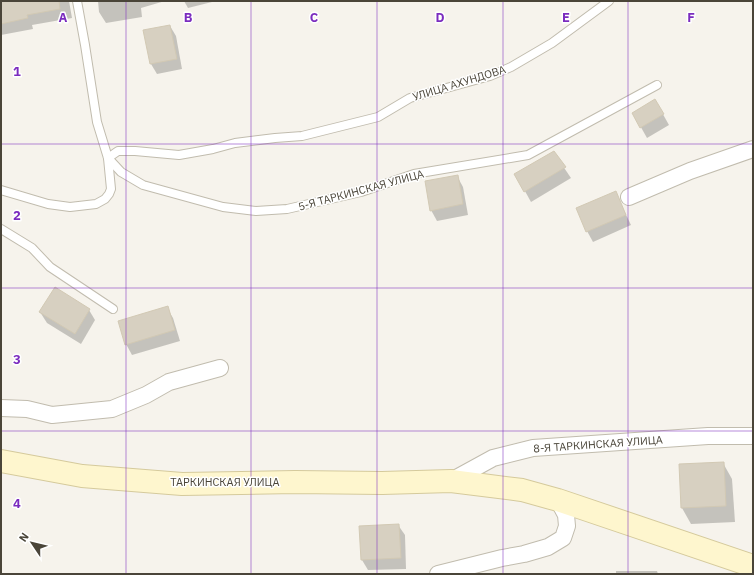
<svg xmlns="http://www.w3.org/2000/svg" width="754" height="575" font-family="'IBM Plex Sans',sans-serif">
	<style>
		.shadow { fill: #0003 }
		.building { fill: #d7d0c1; stroke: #d2c9b4 }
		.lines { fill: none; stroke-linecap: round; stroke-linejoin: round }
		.lane-casing { stroke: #c1bcae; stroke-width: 10 }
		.street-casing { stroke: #c1bcae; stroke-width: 18 }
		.secondary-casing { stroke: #d5ca9c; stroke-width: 24 }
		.lane { stroke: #fff; stroke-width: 8 }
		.street { stroke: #fff; stroke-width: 16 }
		.secondary { stroke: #fef6ce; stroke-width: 22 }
		.grid { fill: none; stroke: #7b2cbf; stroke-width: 1; stroke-opacity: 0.55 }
		.labels { text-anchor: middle; stroke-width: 3; stroke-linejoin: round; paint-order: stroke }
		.street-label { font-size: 11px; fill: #4a4539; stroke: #fff }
		.grid-label { font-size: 13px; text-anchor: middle; font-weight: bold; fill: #7b2cbf; stroke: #fff; stroke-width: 3; stroke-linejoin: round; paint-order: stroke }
	</style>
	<rect width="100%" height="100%" fill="#f6f3ec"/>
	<!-- shadow -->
	<g class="shadow">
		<polygon points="1,1 69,1 72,18 32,25 33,29 1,35"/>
		<polygon points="98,1 165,1 141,8 142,17 106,23 99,12"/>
		<polygon points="184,1 212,1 212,2 188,8"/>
		<polygon points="170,26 176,36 182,69 157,74 151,64"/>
		<polygon points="655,100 669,125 647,138 633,113"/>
		<polygon points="554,153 571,178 531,202 516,175"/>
		<polygon points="457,176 463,187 468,215 437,221 431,210"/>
		<polygon points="615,192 631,225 593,242 587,231"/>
		<polygon points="167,308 173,318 180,341 132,355 126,344"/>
		<polygon points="89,310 95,320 81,344 47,323 40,312"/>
		<polygon points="723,463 732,479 735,522 691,524 682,508 680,465"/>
		<polygon points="398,525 405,535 406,569 368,570 362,560"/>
		<polygon points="616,571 657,571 658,574 616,574"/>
	</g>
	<!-- building -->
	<g class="building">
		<polygon points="1,1 59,1 60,9 27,15 28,18 1,24"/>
		<polygon points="170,25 177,59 150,64 143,30"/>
		<polygon points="655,99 664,114 640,128 632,113"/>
		<polygon points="554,151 566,167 524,192 514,174"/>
		<polygon points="458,175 463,204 430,211 425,181"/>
		<polygon points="616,191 626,215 586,232 576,208"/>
		<polygon points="55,287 90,309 75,334 39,312"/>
		<polygon points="168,306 175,330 125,345 118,321"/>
		<polygon points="724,462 726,506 681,508 679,464"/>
		<polygon points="399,524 401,558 361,560 359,526"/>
	</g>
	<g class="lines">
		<defs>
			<g id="lane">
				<polyline points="609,1 552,43 511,67 490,76 410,98 378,117 302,136 275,138 235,143 213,149 179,155 135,151 118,151 108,158 121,172 143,185 223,207 256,211 287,209 361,192 414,174 528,155 657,85"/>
				<polyline points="1,190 48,204 70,207 96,204 105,199 109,194 111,189 108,158 97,122 85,45 77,1"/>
				<polyline points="1,229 32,248 50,267 113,309"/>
			</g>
			<g id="street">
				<polyline points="629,197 690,171 753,149"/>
				<polyline points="1,408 27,409 52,415 112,409 146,395 169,382 220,368"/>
				<polyline points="451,481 493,458 533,448 708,436 753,436"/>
				<polyline points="438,574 502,558 524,554 548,547 563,538 567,526 566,515 558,500"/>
			</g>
			<polyline id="secondary" points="1,461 82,476 182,484 295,482 382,483 451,481 522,490 558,500 753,566"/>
		</defs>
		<!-- lane casing -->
		<use href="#lane" class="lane-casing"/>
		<!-- street casing -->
		<use href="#street" class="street-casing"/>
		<!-- secondary casing -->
		<use href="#secondary" class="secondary-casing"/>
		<!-- lane -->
		<use href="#lane" class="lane"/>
		<!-- street -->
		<use href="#street" class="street"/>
		<!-- secondary -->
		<use href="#secondary" class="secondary"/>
	</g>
	<!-- grid -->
	<path class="grid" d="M126 1V574M251 1V574M377 1V574M503 1V574M628 1V574M1 144H753M1 288H753M1 431H753"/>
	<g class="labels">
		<!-- street labels -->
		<g class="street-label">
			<text transform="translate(459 83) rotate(-17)" y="4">УЛИЦА АХУНДОВА</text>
			<text transform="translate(361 190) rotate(-15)" y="4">5-Я ТАРКИНСКАЯ УЛИЦА</text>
			<text transform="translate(598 444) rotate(-4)" y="4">8-Я ТАРКИНСКАЯ УЛИЦА</text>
			<text x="225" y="486">ТАРКИНСКАЯ УЛИЦА</text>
		</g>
	</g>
	<g class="grid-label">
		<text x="63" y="22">A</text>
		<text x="188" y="22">B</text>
		<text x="314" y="22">C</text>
		<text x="440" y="22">D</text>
		<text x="566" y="22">E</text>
		<text x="691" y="22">F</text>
		<text x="17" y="76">1</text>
		<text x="17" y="220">2</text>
		<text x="17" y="364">3</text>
		<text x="17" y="508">4</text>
	</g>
	<!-- border -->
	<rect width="754" height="575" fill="none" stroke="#4a4539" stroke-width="4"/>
	<!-- north arrow -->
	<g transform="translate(32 543) rotate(305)" stroke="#ffffff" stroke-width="3" paint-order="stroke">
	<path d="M0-3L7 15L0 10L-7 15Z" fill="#4a4539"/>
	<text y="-6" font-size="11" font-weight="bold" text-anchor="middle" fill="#4a4539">N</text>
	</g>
</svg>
